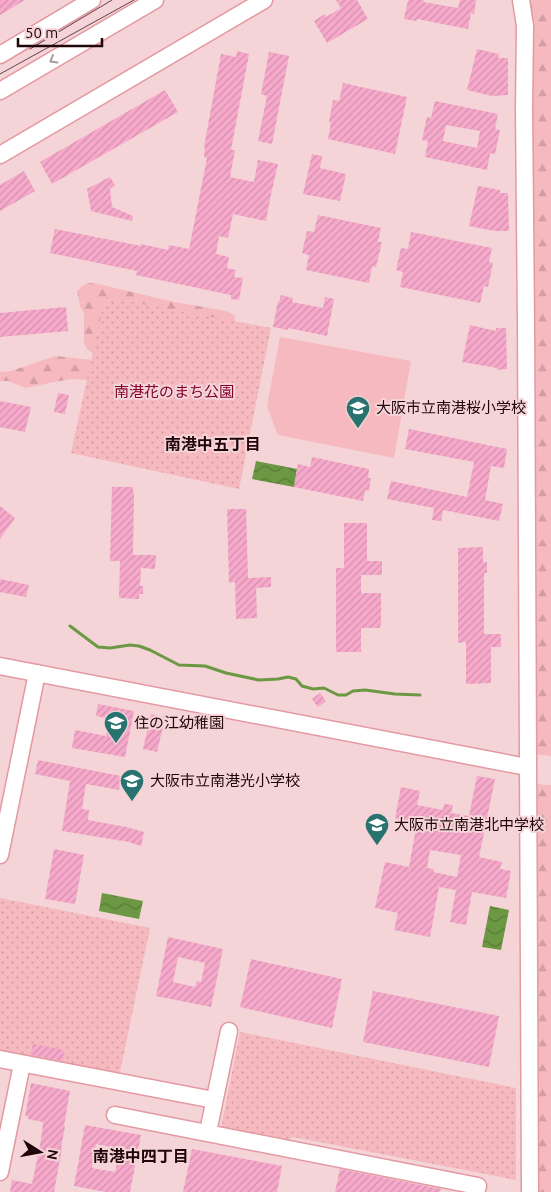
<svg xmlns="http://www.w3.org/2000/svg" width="551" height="1192" font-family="Ubuntu,'Noto Sans JP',sans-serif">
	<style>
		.forest { fill: url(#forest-firs) }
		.park { fill: url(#park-dots) }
		.garden { fill: #f5b9bf }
		.water { fill: url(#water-waves) }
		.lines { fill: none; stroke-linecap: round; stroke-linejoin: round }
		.stream { stroke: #6c9844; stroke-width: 3 }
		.building { fill: url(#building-hatch); fill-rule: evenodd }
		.minor-casing { stroke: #e499a1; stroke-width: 19 }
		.minor { stroke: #fff; stroke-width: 16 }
		.tram { stroke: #5f4347; stroke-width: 1 }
		.oneway { stroke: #a69b9d }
		.labels { text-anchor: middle; stroke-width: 4; stroke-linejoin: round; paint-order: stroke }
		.park-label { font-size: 15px; fill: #82012d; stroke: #f4d4d7 }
		.poi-label { font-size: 15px; fill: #20060a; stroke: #f4d4d7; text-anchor: start }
		.neighbourhood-label { font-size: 16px; font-weight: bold; fill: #20060a; stroke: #f4d4d7 }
	</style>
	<defs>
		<pattern id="forest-firs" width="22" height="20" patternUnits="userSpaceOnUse" patternTransform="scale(1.25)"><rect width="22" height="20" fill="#f5b9bf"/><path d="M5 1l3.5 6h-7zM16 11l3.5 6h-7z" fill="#d29ea3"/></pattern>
		<pattern id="park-dots" width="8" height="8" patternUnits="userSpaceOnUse" patternTransform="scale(1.25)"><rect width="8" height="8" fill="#f5b9bf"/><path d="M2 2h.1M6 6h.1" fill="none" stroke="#d29ea3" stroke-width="1.8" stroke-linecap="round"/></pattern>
		<pattern id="water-waves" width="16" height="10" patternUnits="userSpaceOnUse" patternTransform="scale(1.25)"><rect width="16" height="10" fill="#6c9844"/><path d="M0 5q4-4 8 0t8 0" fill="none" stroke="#587a37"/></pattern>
		<pattern id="building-hatch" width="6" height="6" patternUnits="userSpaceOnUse" patternTransform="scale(1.25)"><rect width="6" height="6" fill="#f6a9ca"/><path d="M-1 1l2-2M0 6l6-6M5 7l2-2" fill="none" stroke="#d390ac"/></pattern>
	</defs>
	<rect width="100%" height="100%" fill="#f4d4d7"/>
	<!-- forest -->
	<g class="forest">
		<polygon points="527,0 551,0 551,756 535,754 532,240 533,173 531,80"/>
		<polygon points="89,283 94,283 174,302 227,311 235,316 235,325 99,354 91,352 87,349 84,344 84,313 80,306 77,291 82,286"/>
		<polygon points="55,356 93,360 98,378 87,380 72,379 54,382 26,388 8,381 0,381 0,372 11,371"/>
		<polygon points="535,784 551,785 551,1192 536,1192"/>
	</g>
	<!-- park -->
	<g class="park">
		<polygon points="105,297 271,328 239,489 71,453"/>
		<polygon points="0,898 150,928 119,1077 0,1054"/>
		<polygon points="240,1032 516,1088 516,1180 293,1137 285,1141 221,1128"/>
	</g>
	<!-- garden -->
	<polygon class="garden" points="280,337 411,361 394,458 278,435 267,406"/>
	<!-- water -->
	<g class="water">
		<polygon points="256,461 297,469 294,487 252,479"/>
		<polygon points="102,893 143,901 139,919 99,911"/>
		<polygon points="490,906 509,910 501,950 482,947"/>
	</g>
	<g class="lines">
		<!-- stream -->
		<polyline class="stream" points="70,626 98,647 110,648 130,645 139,646 150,650 179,665 205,666 226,673 259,680 278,679 288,677 296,679 302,686 313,689 324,688 338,695 346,695 353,691 365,690 395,694 420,695"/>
	</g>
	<!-- building -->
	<g class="building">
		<polygon points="0,0 25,0 0,15"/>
		<polygon points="336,0 357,0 368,19 327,43 314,21 325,14 326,17 341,8"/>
		<polygon points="408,0 424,0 423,2 458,8 460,0 476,0 474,14 471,13 468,29 417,19 416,21 404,19"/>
		<polygon points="477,49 499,54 498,58 508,58 508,95 492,96 467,90"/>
		<polygon points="237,51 249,54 231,150 235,150 230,177 254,182 258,160 278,164 271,194 266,221 233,214 228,238 219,236 216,254 229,257 227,268 236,270 234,277 243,278 239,300 231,299 231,295 136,275 137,271 50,253 55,229 141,246 141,244 168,250 169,245 189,249 207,158 204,157 205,147 204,147 221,54 236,57"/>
		<polygon points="269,52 289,56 272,144 258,141 267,96 261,94"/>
		<polygon points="343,83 407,97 395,154 328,139 331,122 329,122 333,100 339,101"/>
		<polygon points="165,90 178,112 52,184 40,162"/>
		<path d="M435 101 498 114 495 129 500 130 495 154 490 153 487 170 425 157 428 141 422 140 427 117 431 118ZM446 125 480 131 477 148 443 141Z"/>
		<polygon points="312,154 322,156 320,168 346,174 340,201 303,194"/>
		<polygon points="24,171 35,191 0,211 0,185"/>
		<polygon points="110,177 115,185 110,189 112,207 133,216 132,221 91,211 87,189"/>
		<polygon points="478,186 500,190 500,193 508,193 509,231 495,231 469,226"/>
		<polygon points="318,215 381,228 378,242 382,242 376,267 372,266 369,283 306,270 309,255 302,253 307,231 314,232"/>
		<polygon points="411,232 492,248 489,262 493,263 488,287 484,286 480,303 400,287 403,272 396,270 401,248 408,249"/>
		<polygon points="281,295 293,298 292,302 323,308 325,297 334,299 327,336 288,328 288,330 273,327 278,301 279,302"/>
		<polygon points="66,307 68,331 0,337 0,313"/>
		<polygon points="470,325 496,331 496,328 506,328 507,369 497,370 497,368 462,362"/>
		<polygon points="58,393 69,395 65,414 54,412"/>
		<polygon points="0,401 31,407 25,432 0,427"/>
		<polygon points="409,429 507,449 504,468 491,466 485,500 503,504 499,521 443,510 441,521 432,520 434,508 387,499 391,481 467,497 474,462 405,449"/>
		<polygon points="312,457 369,469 368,478 371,478 369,491 365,490 363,501 294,487 298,464 310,467"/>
		<polygon points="112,487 133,487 133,492 134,492 133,555 156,555 155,569 141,568 140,586 143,586 143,594 139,594 139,599 119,598 120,561 110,561"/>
		<polygon points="0,506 15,518 0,539"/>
		<polygon points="227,509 246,509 248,578 271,577 271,587 256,588 257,618 236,619 235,582 229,583"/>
		<polygon points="344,523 367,523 367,561 382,561 382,575 361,575 361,593 381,593 381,622 380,628 361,628 361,652 336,652 336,568 344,568"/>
		<polygon points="483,547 483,562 487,562 487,573 484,573 484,634 501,634 501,647 491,647 491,683 466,684 466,642 458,643 458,548"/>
		<polygon points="0,579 29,585 26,597 0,592"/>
		<polygon points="320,693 326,701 318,707 312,699"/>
		<polygon points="98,704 134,711 125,757 72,748 75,730 106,736 110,719 96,716"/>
		<polygon points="151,714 165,718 157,752 143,749"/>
		<polygon points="38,760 121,776 119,790 86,784 82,809 89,810 88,820 126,827 144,832 141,846 129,842 62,831 70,781 35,774"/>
		<path d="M477 776 495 779 479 857 502 862 500 869 511 871 506 898 472 892 466 925 450 922 456 890 439 887 430 937 394 930 398 913 375 908 385 862 409 867 417 823 395 818 401 787 420 791 417 805 443 810 444 804 453 805 451 813 469 816ZM430 850 461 855 457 877 433 872 434 869 427 868Z"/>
		<polygon points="54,849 84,855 75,904 45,899"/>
		<path d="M168 937 223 949 211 1007 156 996ZM178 957 205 963 201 982 197 981 195 987 173 982Z"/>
		<polygon points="251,959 342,979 332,1028 240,1007"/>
		<polygon points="373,991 499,1016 489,1067 363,1042"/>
		<polygon points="33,1044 64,1050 63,1061 31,1055"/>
		<polygon points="31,1083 70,1091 64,1126 65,1127 61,1148 62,1148 54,1192 10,1192 12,1180 32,1184 41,1140 43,1122 28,1119 28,1116 25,1116"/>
		<path d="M85 1125 141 1135 130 1192H106L74 1186ZM96 1144 120 1149 115 1172 92 1168Z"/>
		<polygon points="192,1149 282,1166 277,1192 183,1192"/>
		<polygon points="340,1169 441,1189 440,1192 335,1192"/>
	</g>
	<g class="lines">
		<defs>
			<g id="minor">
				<polyline points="521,0 525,26 524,109 526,322 530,1192"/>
				<polyline points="0,55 92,0"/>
				<polyline points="0,91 155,0"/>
				<polyline points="0,155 264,0"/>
				<polyline points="0,666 527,767"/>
				<polyline points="0,855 37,673"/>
				<polyline points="0,1059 214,1100"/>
				<polyline points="115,1115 478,1186 476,1192"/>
				<polyline points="208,1132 229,1031"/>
				<polyline points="0,1172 22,1064"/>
			</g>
		</defs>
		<!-- minor casing -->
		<use href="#minor" class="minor-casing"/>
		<!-- minor -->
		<use href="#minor" class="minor"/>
		<!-- tram -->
		<g class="tram">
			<polyline points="30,49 112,0"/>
			<polyline points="0,74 134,0"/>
		</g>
	</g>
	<!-- one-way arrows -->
	<defs><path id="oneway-chevron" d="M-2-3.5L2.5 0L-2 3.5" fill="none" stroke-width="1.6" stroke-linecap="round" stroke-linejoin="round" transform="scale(1.25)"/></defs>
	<use class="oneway" href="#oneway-chevron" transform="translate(53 60) rotate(150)"/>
	<!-- icons -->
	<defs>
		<symbol id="school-pin" viewBox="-11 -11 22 30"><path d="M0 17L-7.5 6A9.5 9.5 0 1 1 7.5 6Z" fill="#287270" stroke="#f4d4d7"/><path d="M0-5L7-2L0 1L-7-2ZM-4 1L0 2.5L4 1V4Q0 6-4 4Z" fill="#fff"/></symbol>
	</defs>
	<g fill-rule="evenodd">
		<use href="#school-pin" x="344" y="394" width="28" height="38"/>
		<use href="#school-pin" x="102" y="709" width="28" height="38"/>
		<use href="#school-pin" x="118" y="767" width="28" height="38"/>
		<use href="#school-pin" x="363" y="811" width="28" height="38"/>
	</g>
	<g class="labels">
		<!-- park labels -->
		<g class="park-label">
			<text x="174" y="397">南港花のまち公園</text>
		</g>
		<!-- poi labels -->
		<g class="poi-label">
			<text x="376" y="413">大阪市立南港桜小学校</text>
			<text x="134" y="728">住の江幼稚園</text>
			<text x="150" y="786">大阪市立南港光小学校</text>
			<text x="394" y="830">大阪市立南港北中学校</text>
		</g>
		<!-- neighbourhood labels -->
		<g class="neighbourhood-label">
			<text x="213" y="450">南港中五丁目</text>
			<text x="141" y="1162">南港中四丁目</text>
		</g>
	</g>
	<!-- north arrow -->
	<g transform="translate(40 1152) rotate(101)" stroke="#f4d4d7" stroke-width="4" paint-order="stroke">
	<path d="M0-4L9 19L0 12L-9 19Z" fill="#20060a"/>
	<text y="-8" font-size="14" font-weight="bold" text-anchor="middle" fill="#20060a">N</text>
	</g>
	<!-- scale -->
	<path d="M18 38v8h84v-8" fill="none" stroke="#20060a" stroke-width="2.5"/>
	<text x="25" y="38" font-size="15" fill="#20060a" stroke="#f4d4d7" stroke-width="4" paint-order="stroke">50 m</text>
</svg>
